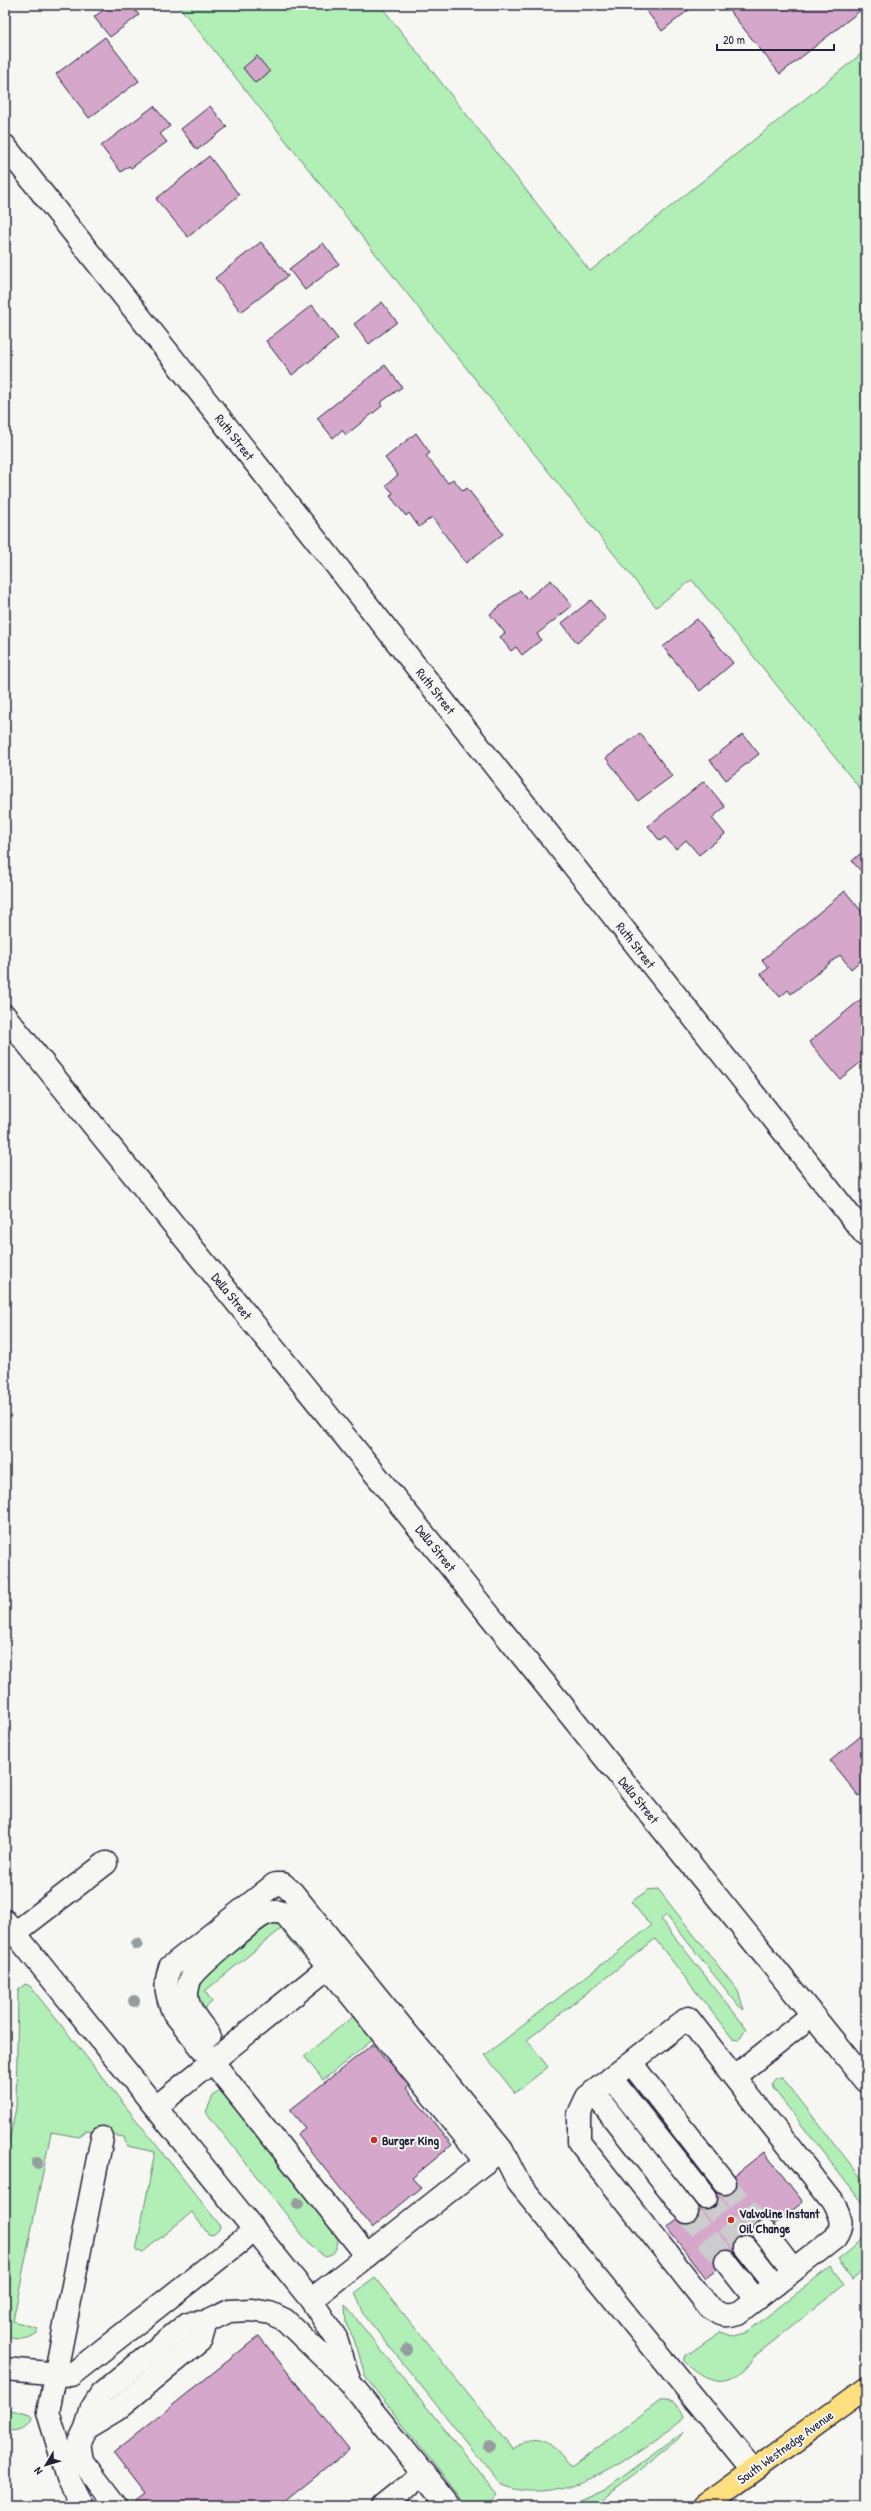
<svg xmlns="http://www.w3.org/2000/svg" width="871" height="2511" font-family="'Patrick Hand',sans-serif">
	<style>
		.green { fill: #b1efb6; stroke: #6a8878 }
		.building { fill: #d5a8cb; stroke: #22223b }
		.lines { fill: none; stroke-linecap: round; stroke-linejoin: round }
		.minor-tunnel { stroke: #cccccd; stroke-width: 22; stroke-dasharray: 22 11; stroke-linecap: butt }
		.minor-casing { stroke: #22223b; stroke-width: 25 }
		.major-casing { stroke: #22223b; stroke-width: 25 }
		.minor { stroke: #f6f6f2; stroke-width: 22 }
		.major { stroke: #fddf80; stroke-width: 22 }
		.tree { fill: #959d9e }
		.poi-dot { fill: #c8321e; stroke: #f6f6f2; stroke-width: 1.5 }
		.labels { text-anchor: middle; stroke-width: 4; stroke-linejoin: round; paint-order: stroke }
		.street-label { font-size: 13px; fill: #22223b; stroke: #f6f6f2 }
		.poi-label { font-size: 13px; font-weight: bold; fill: #22223b; stroke: #f6f6f2; text-anchor: start }
	</style>
	<rect width="100%" height="100%" fill="#f6f6f2"/>
	<filter id="ink" filterUnits="userSpaceOnUse"><feTurbulence type="fractalNoise" baseFrequency=".025" numOctaves="2"/><feDisplacementMap in="SourceGraphic" scale="8" xChannelSelector="R" yChannelSelector="G"/><feConvolveMatrix kernelMatrix="1 2 1 2 8 2 1 2 1" color-interpolation-filters="sRGB"/></filter>
	<g filter="url(#ink)">
		<!-- green -->
		<g class="green">
			<polygon points="178,5 380,5 590,271 865,51 866,796 692,580 656,607"/>
			<polygon points="658,1889 738,1991 744,2010 739,2006 666,1915 661,1920 737,2016 746,2029 739,2040 733,2039 655,1939 527,2040 548,2067 515,2093 485,2055 651,1926 631,1902 648,1890"/>
			<polygon points="278,1917 306,1955 302,1956 281,1929 205,1991 212,2002 202,2010 197,1997 201,1976"/>
			<path d="M25 1984 30 1986 219 2224 220 2229 213 2235 208 2234 192 2212 143 2252 136 2251 155 2152 127 2146 124 2137 86 2131 79 2137 51 2132 13 2321 37 2328V2333C28 2341 16 2340 5 2336V2161L16 2108 18 1994 19 1989Z"/>
			<polygon points="356,2014 375,2038 323,2080 304,2056"/>
			<polygon points="782,2077 866,2184 866,2208 773,2088 772,2083 776,2078"/>
			<path d="M219 2091 225 2092 338 2236C338 2245 336 2256 325 2257L311 2246 206 2112 213 2096Z"/>
			<path d="M866 2226V2268L852 2279 838 2260C850 2251 862 2242 866 2226Z"/>
			<path d="M830 2267 844 2285 756 2355C735 2389 711 2389 684 2361V2357L720 2332 734 2336 746 2333Z"/>
			<path d="M375 2278 512 2449C543 2427 551 2443 571 2467L660 2401C672 2400 683 2404 685 2417 637 2455 564 2511 500 2484L365 2316 355 2293Z"/>
			<polygon points="345,2305 497,2495 487,2506 467,2506 373,2387 366,2378 354,2339 346,2324"/>
			<path d="M10 2410 30 2415 32 2419C28 2431 16 2430 5 2432V2411Z"/>
			<polygon points="684,2431 678,2439 594,2506 506,2506 574,2503 609,2487"/>
		</g>
		<!-- building -->
		<g class="building">
			<polygon points="110,5 131,5 139,15 110,37 94,17"/>
			<polygon points="642,5 695,5 662,31"/>
			<polygon points="725,5 866,5 866,6 780,74"/>
			<polygon points="105,37 139,81 89,118 56,74"/>
			<polygon points="257,56 270,72 255,83 243,68"/>
			<polygon points="154,106 170,126 160,134 167,142 131,168 129,166 121,172 101,146"/>
			<polygon points="210,106 227,127 197,150 181,129"/>
			<polygon points="209,156 239,195 188,237 156,199"/>
			<polygon points="261,242 288,276 241,312 215,278"/>
			<polygon points="323,243 339,264 305,290 289,269"/>
			<polygon points="382,302 397,322 369,344 354,324"/>
			<polygon points="312,305 338,339 292,375 266,341"/>
			<polygon points="385,365 402,387 380,403 382,406 346,435 342,430 333,438 317,418"/>
			<polygon points="416,433 430,453 426,456 448,483 453,479 463,491 467,488 503,534 466,563 432,517 419,527 409,513 406,516 390,496 393,493 386,485 398,475 385,458"/>
			<polygon points="551,580 572,606 537,634 541,640 522,655 516,647 511,651 500,637 505,633 490,614 520,590 527,599"/>
			<polygon points="591,600 606,619 577,643 562,623"/>
			<polygon points="697,619 733,663 700,691 663,647"/>
			<polygon points="640,733 672,776 638,801 606,758"/>
			<polygon points="743,734 759,754 726,780 710,760"/>
			<polygon points="704,781 725,807 712,818 725,834 699,855 686,840 676,849 665,837 660,841 648,826"/>
			<polygon points="866,849 866,877 852,861"/>
			<polygon points="845,891 866,917 866,956 851,969 840,955 791,994 788,990 780,997 761,974 769,968 762,960"/>
			<polygon points="866,995 866,1058 840,1079 809,1042"/>
			<polygon points="866,1732 866,1790 859,1796 830,1761"/>
			<polygon points="373,2044 387,2062 394,2057 413,2082 406,2088 452,2145 412,2178 421,2188 372,2228 297,2134 305,2128 290,2110"/>
			<polygon points="764,2152 803,2202 706,2278 667,2228"/>
			<polygon points="259,2336 349,2450 279,2506 129,2506 145,2494 113,2453"/>
		</g>
		<g class="lines">
			<!-- minor-tunnel -->
			<g class="minor-tunnel">
				<polyline points="725,2183 764,2232"/>
				<polyline points="706,2198 745,2247"/>
				<polyline points="687,2212 726,2262"/>
			</g>
			<defs>
				<g id="minor">
					<polyline points="5,146 866,1236"/>
					<polyline points="5,1016 866,2081"/>
					<polyline points="5,1921 311,2300 336,2338 350,2383 450,2506"/>
					<polyline points="15,1933 106,1863"/>
					<path d="M209 2035C200 2023 186 2009 187 1992 188 1988 189 1981 191 1978 198 1967 255 1918 266 1914 273 1911 280 1911 286 1915L486 2162"/>
					<polyline points="631,2063 725,2183"/>
					<path d="M734 2077 688 2018 587 2097 579 2114V2142L710 2308C721 2316 727 2317 739 2313L835 2238C845 2224 840 2215 832 2201L734 2077 812 2015"/>
					<polyline points="611,2078 706,2198"/>
					<polyline points="593,2092 687,2212"/>
					<polyline points="156,2107 340,1958"/>
					<polyline points="764,2232 793,2270"/>
					<polyline points="745,2247 775,2285"/>
					<path d="M367 2256 173 2012C166 1993 164 1986 170 1967L275 1884H283L292 1892 502 2150 518 2182 753 2470"/>
					<polyline points="726,2262 756,2300"/>
					<polyline points="311,2300 497,2153"/>
					<polyline points="5,2369 71,2375 255,2230"/>
					<polyline points="86,2428 92,2408 101,2394 188,2323 206,2322"/>
					<polyline points="82,2506 68,2478 48,2412 102,2138"/>
					<polyline points="116,2506 82,2461 79,2442 86,2428 116,2410 201,2340 206,2322 229,2311 252,2310 270,2313 285,2320 350,2383"/>
					<polyline points="383,2506 423,2474"/>
				</g>
				<polyline id="major" points="705,2506 866,2389"/>
			</defs>
			<!-- minor casing -->
			<use href="#minor" class="minor-casing"/>
			<!-- major casing -->
			<use href="#major" class="major-casing"/>
			<!-- minor -->
			<use href="#minor" class="minor"/>
			<!-- major -->
			<use href="#major" class="major"/>
		</g>
		<!-- trees -->
		<g class="tree">
			<circle cx="137" cy="1944" r="6"/>
			<circle cx="134" cy="2001" r="6"/>
			<circle cx="37" cy="2163" r="6"/>
			<circle cx="298" cy="2204" r="6"/>
			<circle cx="407" cy="2350" r="6"/>
			<circle cx="490" cy="2446" r="6"/>
		</g>
	</g>
	<!-- markers -->
	<g class="poi-dot">
		<circle cx="374" cy="2140" r="4"/>
		<circle cx="731" cy="2220" r="4"/>
	</g>
	<g class="labels">
		<!-- street labels -->
		<g class="street-label">
			<text transform="translate(235 437) rotate(52)" y="5">Ruth Street</text>
			<text transform="translate(436 691) rotate(52)" y="5">Ruth Street</text>
			<text transform="translate(636 945) rotate(52)" y="5">Ruth Street</text>
			<text transform="translate(232 1296) rotate(51)" y="5">Della Street</text>
			<text transform="translate(436 1548) rotate(51)" y="5">Della Street</text>
			<text transform="translate(639 1800) rotate(51)" y="5">Della Street</text>
			<text transform="translate(785 2447) rotate(-36)" y="5">South Westnedge Avenue</text>
		</g>
		<!-- poi labels -->
		<g class="poi-label">
			<text x="382" y="2145">Burger King</text>
			<text x="739" y="2218">Valvoline Instant<tspan x="739" dy="15">Oil Change</tspan></text>
		</g>
	</g>
	<!-- margin -->
	<rect width="871" height="2511" fill="none" stroke="#f6f6f2" stroke-width="20"/>
	<rect x="10" y="10" width="851" height="2491" fill="none" stroke="#22223b" stroke-width="1.5" filter="url(#ink)"/>
	<!-- north arrow -->
	<g transform="translate(46 2465) rotate(232)" stroke="#f6f6f2" stroke-width="3" paint-order="stroke">
	<path d="M0-3L7 15L0 10L-7 15Z" fill="#22223b"/>
	<text y="-6" font-size="11" font-weight="bold" text-anchor="middle" fill="#22223b">N</text>
	</g>
	<!-- scale -->
	<path d="M717 44v6h117v-6" fill="none" stroke="#22223b" stroke-width="2"/>
	<text x="723" y="44" font-size="12" fill="#22223b" stroke="#f6f6f2" stroke-width="3" paint-order="stroke">20 m</text>
</svg>
